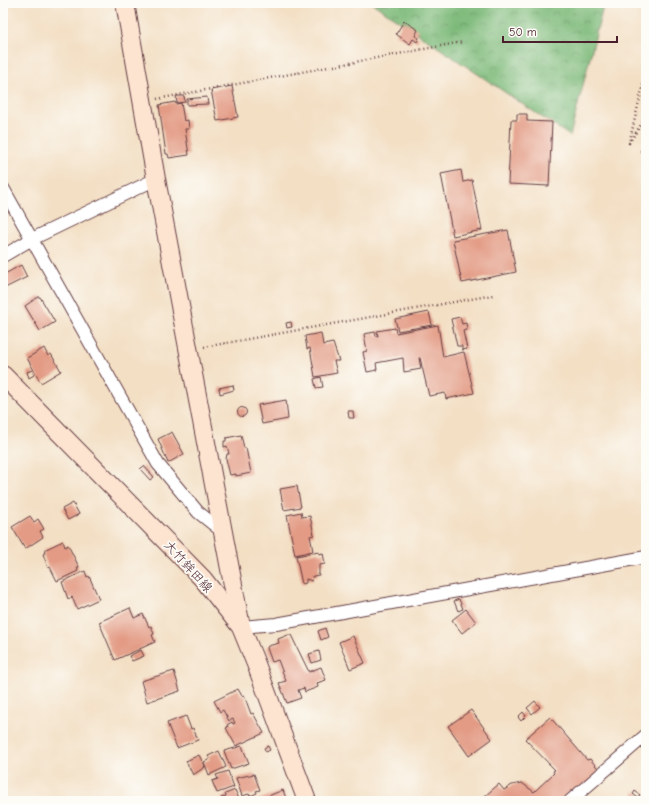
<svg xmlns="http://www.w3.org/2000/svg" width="649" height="804" font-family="'Comic Neue','Klee One',sans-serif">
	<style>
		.forest { fill: url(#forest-crowns); stroke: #646c52 }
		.building { fill: #e39b85 }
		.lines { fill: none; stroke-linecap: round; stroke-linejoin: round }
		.street-casing { stroke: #633c42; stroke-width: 14 }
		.secondary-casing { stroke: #633c42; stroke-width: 20 }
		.path { stroke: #633c42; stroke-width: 2.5; stroke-dasharray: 1 3; stroke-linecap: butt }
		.street { stroke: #fff; stroke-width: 12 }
		.secondary { stroke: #fde4d1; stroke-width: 18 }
		.labels { text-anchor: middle; stroke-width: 3.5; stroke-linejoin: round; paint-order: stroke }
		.street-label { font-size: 13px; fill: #4a1f2b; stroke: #fdfcf7 }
	</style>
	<defs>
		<pattern id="forest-crowns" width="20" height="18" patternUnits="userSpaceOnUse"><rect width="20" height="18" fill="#7dba79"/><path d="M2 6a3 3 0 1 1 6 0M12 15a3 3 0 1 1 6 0" fill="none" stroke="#689763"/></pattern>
	</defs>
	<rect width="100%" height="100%" fill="#fdfcf7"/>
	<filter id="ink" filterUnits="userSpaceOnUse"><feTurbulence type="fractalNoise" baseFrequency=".025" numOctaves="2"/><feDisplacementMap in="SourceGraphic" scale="8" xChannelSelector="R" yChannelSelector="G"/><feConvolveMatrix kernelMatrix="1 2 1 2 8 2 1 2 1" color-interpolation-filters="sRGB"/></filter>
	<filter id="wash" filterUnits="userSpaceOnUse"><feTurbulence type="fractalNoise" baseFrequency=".012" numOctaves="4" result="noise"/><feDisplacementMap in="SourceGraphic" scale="16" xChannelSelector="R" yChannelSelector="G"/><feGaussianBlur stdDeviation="0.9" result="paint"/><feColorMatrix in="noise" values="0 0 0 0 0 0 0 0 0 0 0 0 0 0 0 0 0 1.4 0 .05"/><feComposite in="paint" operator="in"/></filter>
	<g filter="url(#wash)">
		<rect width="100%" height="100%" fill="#f3dfc4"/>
		<!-- forest -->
		<polygon class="forest" points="372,3 604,3 570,136"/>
		<g id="blocks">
			<!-- building -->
			<g class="building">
				<polygon points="404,21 418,30 415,36 419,38 417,42 413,39 410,44 396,34"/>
				<polygon points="232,86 238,117 217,121 211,90"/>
				<polygon points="176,96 184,96 185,102 177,103"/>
				<polygon points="207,97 208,104 187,105 187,99"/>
				<polygon points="175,102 176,104 181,103 184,121 188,120 189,129 185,129 189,155 169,158 168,154 166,154 159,105"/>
				<polygon points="517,114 527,114 527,121 552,122 549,186 508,184 511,120 517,120"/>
				<polygon points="646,144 646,156 640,151"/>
				<polygon points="461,170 463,182 472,180 482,230 453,236 441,174"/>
				<polygon points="508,230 516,272 462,283 453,240"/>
				<polygon points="21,265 27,277 3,289 3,275"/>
				<polygon points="38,297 40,297 55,322 40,331 25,306"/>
				<polygon points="429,312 432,325 398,331 395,319"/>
				<polygon points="460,317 462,324 466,323 467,330 463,331 467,349 462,350 462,346 457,346 451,319"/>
				<polygon points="291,322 292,327 287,328 286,323"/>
				<polygon points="438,325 443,357 464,352 474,393 446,399 445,393 429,396 420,358 419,358 421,369 404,372 403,358 376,363 377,370 367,372 363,352 367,351 364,334 375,332 376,336 378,336 377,331 395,328 396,333"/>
				<polygon points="321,333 323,345 333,343 339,361 334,361 337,373 315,377 310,348 307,349 305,336"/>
				<polygon points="44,348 48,356 51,354 61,371 41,383 27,358"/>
				<polygon points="32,370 34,375 29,378 27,372"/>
				<polygon points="321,377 323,387 316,388 314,379"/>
				<polygon points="233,385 234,390 220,394 219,388"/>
				<polygon points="286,400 288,419 262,424 258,405"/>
				<circle cx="242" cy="412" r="4.5"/>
				<polygon points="348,411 353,411 354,418 349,418"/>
				<polygon points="172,432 184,454 168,463 158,439"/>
				<polygon points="241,435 244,448 246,448 251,473 236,476 236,474 230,475 226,459 227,454 229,454 227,446 224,447 224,441 226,441 226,438"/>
				<polygon points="144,466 154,477 150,480 140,469"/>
				<polygon points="297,486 301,507 284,510 280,489"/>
				<polygon points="73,503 79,514 68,520 62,509"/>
				<polygon points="301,512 302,517 310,516 314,535 310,536 313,551 295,555 287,515"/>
				<polygon points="30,516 34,522 38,519 44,529 40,531 43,537 25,549 12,527"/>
				<polygon points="63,541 65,547 68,545 79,567 77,568 78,571 57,581 50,567 48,568 43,554 45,553 44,550"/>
				<polygon points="319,552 319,554 323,553 325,564 319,565 319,575 313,576 312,581 306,579 306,583 302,584 296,556"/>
				<polygon points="85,571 87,577 89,576 99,599 77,609 72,597 68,599 62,582"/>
				<polygon points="459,599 463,609 458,611 454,601"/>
				<polygon points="130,608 134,618 143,614 149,627 151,626 154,634 152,635 155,642 115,660 99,622"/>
				<polygon points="466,609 476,622 462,633 452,620"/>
				<polygon points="325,628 328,637 321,640 318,631"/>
				<polygon points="288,635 291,635 309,672 321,667 326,680 317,683 318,687 305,692 304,688 298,690 301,698 287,703 279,683 286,681 278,660 272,662 267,648 268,646 279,643 278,639"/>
				<polygon points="353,636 365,663 350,669 339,642"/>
				<polygon points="141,650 144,656 132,661 129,656"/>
				<polygon points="319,651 321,660 312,663 309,654"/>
				<polygon points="174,671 180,691 147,702 141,681"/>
				<polygon points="238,689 242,696 244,695 251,714 253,713 264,733 236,746 226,728 228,727 227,725 232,722 233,724 235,723 233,719 229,721 223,710 220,712 214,701"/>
				<polygon points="535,701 540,707 532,714 527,708"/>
				<polygon points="471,710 492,739 469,756 448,726"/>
				<polygon points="523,712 526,716 521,721 518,717"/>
				<polygon points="186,716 191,729 193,728 198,740 177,748 167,723"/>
				<polygon points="550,717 587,760 590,759 602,773 570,801 479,801 499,784 504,790 512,785 522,783 534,792 554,773 553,771 555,770 525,739"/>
				<polygon points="242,746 249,763 231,769 224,751"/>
				<polygon points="268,746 270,750 266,752 264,748"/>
				<polygon points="219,751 226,767 209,775 204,762 210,759 208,756"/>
				<polygon points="199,755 205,767 193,775 186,761"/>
				<polygon points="228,771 234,787 217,793 212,781 218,779 216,775"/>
				<polygon points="254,774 260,790 256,791 257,793 250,796 249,794 242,796 236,778"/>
				<polygon points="235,790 240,801 222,801 221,798 226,796 225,794"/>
				<polygon points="283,790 287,801 256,801"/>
				<polygon points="635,791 640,795 638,798 633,794"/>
			</g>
		</g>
	</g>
	<g filter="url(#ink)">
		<use href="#blocks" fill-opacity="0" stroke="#633c42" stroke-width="1"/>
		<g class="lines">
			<defs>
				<g id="street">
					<polyline points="3,188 158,464 198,512 223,532"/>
					<polyline points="3,256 32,239 156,179"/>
					<polyline points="241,627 276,624 646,557"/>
					<polyline points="570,801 646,735"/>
				</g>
				<g id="secondary">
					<polyline points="125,3 156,179 241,627"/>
					<polyline points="3,375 203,579 241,627 256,664 307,801"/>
				</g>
			</defs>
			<!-- street casing -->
			<use href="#street" class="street-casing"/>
			<!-- secondary casing -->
			<use href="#secondary" class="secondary-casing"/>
			<!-- path -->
			<g class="path">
				<polyline points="646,73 629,143 646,117"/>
				<polyline points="157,99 462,42"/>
				<polyline points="204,347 493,295"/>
			</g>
			<!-- street -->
			<use href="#street" class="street"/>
			<!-- secondary -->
			<use href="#secondary" class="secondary"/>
		</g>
	</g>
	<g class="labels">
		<!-- street labels -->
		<g class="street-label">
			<text transform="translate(189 566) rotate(48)" y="5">大竹鉾田線</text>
		</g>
	</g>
	<!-- margin -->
	<rect width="649" height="804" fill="none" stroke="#fdfcf7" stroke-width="16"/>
	<!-- scale -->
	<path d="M503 36v6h114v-6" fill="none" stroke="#4a1f2b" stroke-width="2"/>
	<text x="509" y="36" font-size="12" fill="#4a1f2b" stroke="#fdfcf7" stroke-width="3" paint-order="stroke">50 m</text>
</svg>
